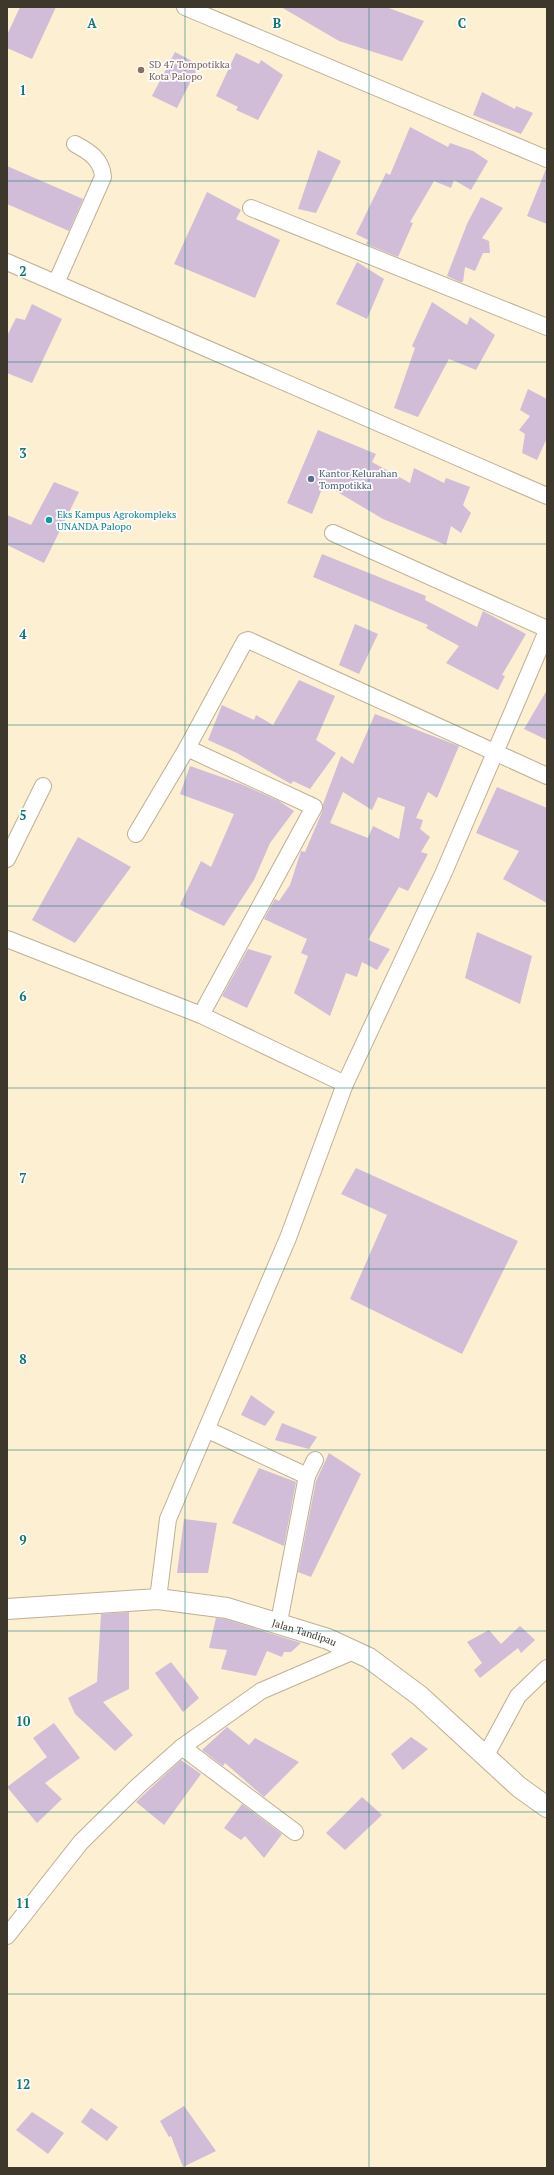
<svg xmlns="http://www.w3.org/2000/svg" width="554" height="2175" font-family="'PT Serif',serif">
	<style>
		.building { fill: #d1bdd7; fill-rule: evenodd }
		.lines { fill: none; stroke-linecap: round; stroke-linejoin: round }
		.minor-casing { stroke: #bdb094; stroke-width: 18 }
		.tertiary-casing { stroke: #bdb094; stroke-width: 22 }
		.minor { stroke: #fff; stroke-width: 16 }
		.tertiary { stroke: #fff; stroke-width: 20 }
		.grid { fill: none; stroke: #0f766e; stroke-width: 1; stroke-opacity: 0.55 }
		.education-dot { fill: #8d6e63; stroke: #fdfdfd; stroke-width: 1.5 }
		.service-dot { fill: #5c6f8a; stroke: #fdfdfd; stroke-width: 1.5 }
		.culture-dot { fill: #0f9aa8; stroke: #fdfdfd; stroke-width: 1.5 }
		.labels { text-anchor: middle; stroke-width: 3.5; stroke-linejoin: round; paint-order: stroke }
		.education-label { font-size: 10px; fill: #785e54; stroke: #fdfdfd; text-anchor: start }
		.service-label { font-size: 10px; fill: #4e5e75; stroke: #fdfdfd; text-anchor: start }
		.culture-label { font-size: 10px; fill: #0d838f; stroke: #fdfdfd; text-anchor: start }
		.street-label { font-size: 10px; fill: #3d372c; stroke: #fdfdfd }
		.grid-label { font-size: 13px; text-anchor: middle; font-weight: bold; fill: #0f766e; stroke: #fdfdfd; stroke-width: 3.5; stroke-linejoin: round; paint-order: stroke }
	</style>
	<rect width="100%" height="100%" fill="#fcefd2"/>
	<!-- building -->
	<g class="building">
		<polygon points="20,7 56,7 32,59 7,48 7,35"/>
		<polygon points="281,7 386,7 424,21 402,61 339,41"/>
		<polygon points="175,52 199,65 177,108 152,96"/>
		<polygon points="236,53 259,64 261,60 283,75 258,120 236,110 238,107 216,96"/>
		<polygon points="482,92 515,109 516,106 533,113 521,134 473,115"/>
		<polygon points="410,127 448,147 450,143 473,151 488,161 471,190 454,180 451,188 434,181 410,222 413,223 398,257 366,244 368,240 356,234 386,173 390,175"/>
		<polygon points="318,150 341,161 316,213 298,209"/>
		<polygon points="7,166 83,199 69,231 7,204"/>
		<polygon points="546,169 547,169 547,224 527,216"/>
		<polygon points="207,192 241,210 236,219 280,240 255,298 174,264"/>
		<polygon points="481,197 503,208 482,238 489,241 490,253 483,253 475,271 465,267 463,282 460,282 447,276 467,224"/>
		<polygon points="357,262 384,279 367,319 336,304"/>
		<polygon points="432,302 467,325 470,317 495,335 476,370 449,359 418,417 394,408 415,348 412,346"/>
		<polygon points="32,304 62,319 32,383 7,373 7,336 16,318 25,320"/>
		<polygon points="528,389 547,399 547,438 537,460 522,453 525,434 519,430 530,416 520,410"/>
		<polygon points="318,430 376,454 372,462 410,483 414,468 444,483 446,478 470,487 463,505 471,513 461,533 451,526 446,545 383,519 324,484 312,514 287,503"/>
		<polygon points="54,482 79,492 44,563 7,545 7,515 31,525"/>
		<polygon points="322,554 426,596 425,600 477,627 483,611 526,634 502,675 505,676 498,690 446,663 459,646 426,628 428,625 313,577"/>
		<polygon points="355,624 378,634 359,674 339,665"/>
		<polygon points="299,680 335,696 316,740 336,753 310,789 293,781 291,784 237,753 208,740 222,705 254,720 256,715 273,725"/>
		<polygon points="547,690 547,740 524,729"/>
		<path d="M375 714 459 746 437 798 428 792 416 818 423 820 420 829 430 837 421 852 428 854 408 891 399 887 368 940 390 949 377 970 362 962 357 977 346 973 330 1016 294 993 308 956 301 953 307 939 264 919 275 899 279 901 290 885 301 851 305 852 322 812 323 804 341 756 353 764ZM343 792 372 810 378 797 405 807 399 839 373 826 368 838 330 823Z"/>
		<polygon points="190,766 241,784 279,801 294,811 270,843 254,880 224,926 180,905 201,861 211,867 234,814 180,794"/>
		<polygon points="497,787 547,808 547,903 503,879 519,851 476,833"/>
		<polygon points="78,837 131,867 75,943 32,920"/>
		<polygon points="477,932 532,956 520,1004 465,978"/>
		<polygon points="248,949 272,956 247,1008 222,996"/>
		<polygon points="356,1168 518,1241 462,1354 350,1299 387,1215 341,1194"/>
		<polygon points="251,1395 275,1412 265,1426 241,1415"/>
		<polygon points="282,1423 317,1437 309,1449 275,1440"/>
		<polygon points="329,1453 361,1474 311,1577 298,1572 316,1481"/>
		<polygon points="259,1468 296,1482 284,1546 232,1523"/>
		<polygon points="184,1519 217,1523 208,1573 177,1573"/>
		<polygon points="129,1612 129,1689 103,1702 133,1735 115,1751 75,1714 68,1698 97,1682 101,1614"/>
		<polygon points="216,1618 225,1619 301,1643 291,1652 284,1652 282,1657 267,1651 256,1676 221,1669 227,1650 209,1648"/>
		<polygon points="520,1626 535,1640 521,1653 518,1648 480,1678 474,1670 482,1663 467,1642 489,1630 501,1644"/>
		<polygon points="171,1662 199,1698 183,1712 155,1673"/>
		<polygon points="54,1723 80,1758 45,1783 62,1799 37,1823 7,1787 47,1757 33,1738"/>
		<polygon points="227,1727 249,1745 255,1738 299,1762 264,1797 225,1763 223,1766 202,1750"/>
		<polygon points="411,1737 428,1749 403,1770 391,1754"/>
		<polygon points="181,1760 201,1774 164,1825 136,1802"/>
		<polygon points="362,1797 382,1815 345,1850 326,1833"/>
		<polygon points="242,1804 282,1834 264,1858 245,1836 241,1840 224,1828"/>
		<polygon points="184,2106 216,2151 183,2167 171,2136 169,2137 160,2121"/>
		<polygon points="91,2108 118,2127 107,2141 81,2122"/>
		<polygon points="32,2112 64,2133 48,2154 16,2130"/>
	</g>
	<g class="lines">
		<defs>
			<g id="minor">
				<polyline points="185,7 547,159"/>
				<polyline points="251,208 547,327"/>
				<polyline points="7,262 547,496"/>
				<path d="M56 283 103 177C102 160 90 152 75 144"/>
				<polyline points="333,533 547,629"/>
				<polyline points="187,748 314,807 201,1015"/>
				<polyline points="136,834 187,748 245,641 248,640 547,776"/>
				<polyline points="7,859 43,786"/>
				<polyline points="7,939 201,1015 345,1084"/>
				<polyline points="208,1430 307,1476"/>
				<polyline points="158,1599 168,1519 288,1238 345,1084 444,872 547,631"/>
				<polyline points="279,1622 307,1476 315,1460"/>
				<polyline points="182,1747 295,1832"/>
				<polyline points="485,1757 518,1696 547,1668"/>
				<polyline points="7,1936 81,1842 138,1786 182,1747 261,1691 354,1651"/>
			</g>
			<g id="tertiary">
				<path id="s1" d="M7 1609 158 1599 227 1608 328 1639 369 1658 420 1696 519 1787 547 1807"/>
			</g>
		</defs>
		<!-- minor casing -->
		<use href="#minor" class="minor-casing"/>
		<!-- tertiary casing -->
		<use href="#tertiary" class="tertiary-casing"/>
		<!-- minor -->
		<use href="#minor" class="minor"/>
		<!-- tertiary -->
		<use href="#tertiary" class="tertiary"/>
	</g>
	<!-- grid -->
	<path class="grid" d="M185 7V2168M369 7V2168M7 181H547M7 362H547M7 544H547M7 725H547M7 906H547M7 1088H547M7 1269H547M7 1450H547M7 1631H547M7 1812H547M7 1994H547"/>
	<!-- markers -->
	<circle class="education-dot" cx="141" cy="70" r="4"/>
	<circle class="service-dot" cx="311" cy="479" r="4"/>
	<circle class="culture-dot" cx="49" cy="520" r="4"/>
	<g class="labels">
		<!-- education labels -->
		<g class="education-label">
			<text x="149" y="68">SD 47 Tompotikka<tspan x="149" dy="12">Kota Palopo</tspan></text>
		</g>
		<!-- service labels -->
		<g class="service-label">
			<text x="319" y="477">Kantor Kelurahan<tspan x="319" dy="12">Tompotikka</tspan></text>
		</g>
		<!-- culture labels -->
		<g class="culture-label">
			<text x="57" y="518">Eks Kampus Agrokompleks<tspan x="57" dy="12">UNANDA Palopo</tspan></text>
		</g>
		<!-- street labels -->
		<g class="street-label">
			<text dy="4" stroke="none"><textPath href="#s1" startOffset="302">Jalan Tandipau</textPath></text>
		</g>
	</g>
	<g class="grid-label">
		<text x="92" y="28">A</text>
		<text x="277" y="28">B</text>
		<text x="462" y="28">C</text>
		<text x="23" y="95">1</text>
		<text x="23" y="276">2</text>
		<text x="23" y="458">3</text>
		<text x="23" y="639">4</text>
		<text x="23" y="820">5</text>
		<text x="23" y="1001">6</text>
		<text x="23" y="1183">7</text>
		<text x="23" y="1364">8</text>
		<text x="23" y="1545">9</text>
		<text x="23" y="1726">10</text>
		<text x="23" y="1908">11</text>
		<text x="23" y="2089">12</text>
	</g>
	<!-- border -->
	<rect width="554" height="2175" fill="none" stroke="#3d372c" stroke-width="16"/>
</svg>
